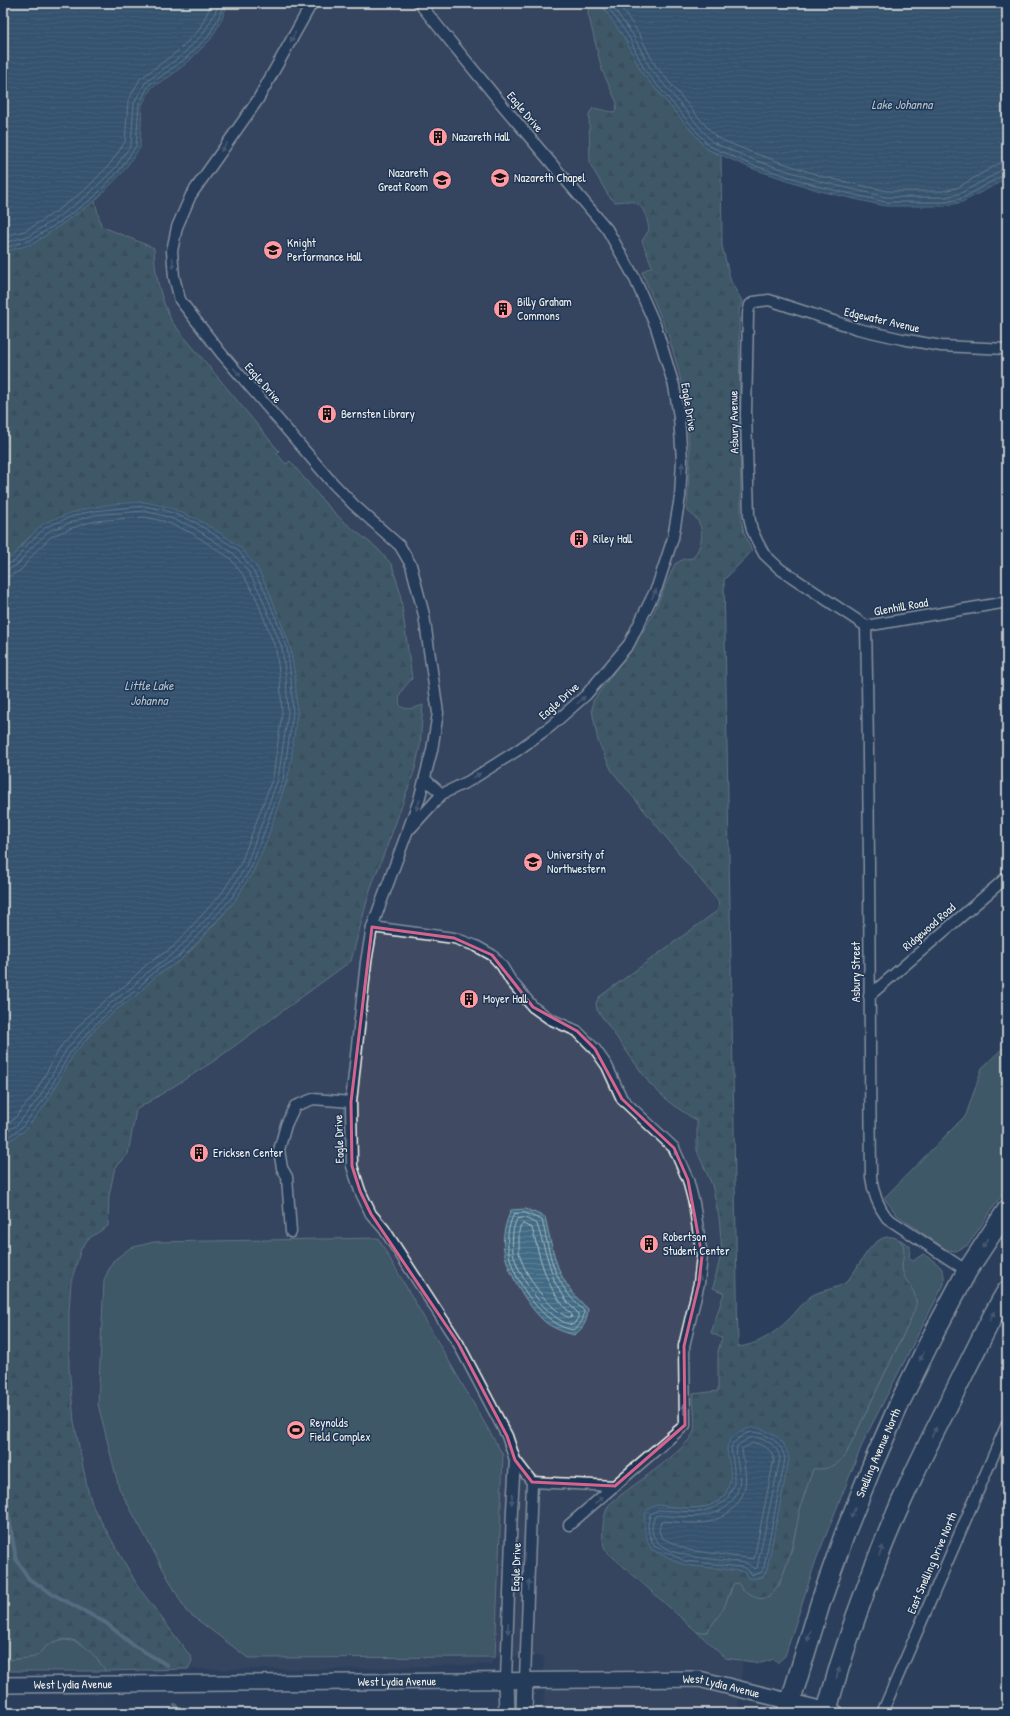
<svg xmlns="http://www.w3.org/2000/svg" width="1010" height="1716" font-family="'Patrick Hand',sans-serif">
	<style>
		.built { fill: #3f4b64 }
		.grass { fill: #547574; stroke: #a4b3ae }
		.forest { fill: url(#forest-firs); stroke: #a4b3ae; fill-rule: evenodd }
		.water { fill: url(#water-rules); stroke: #87a1ad }
		.lines { fill: none; stroke-linecap: round; stroke-linejoin: round }
		.shore { stroke: #acbbc0; stroke-width: 1 }
		.stream { stroke: #87a1ad; stroke-width: 4 }
		.street-casing { stroke: #f4f1e8; stroke-width: 13 }
		.secondary-casing { stroke: #f4f1e8; stroke-width: 18 }
		.highway-casing { stroke: #f4f1e8; stroke-width: 22 }
		.street { stroke: #1d3557; stroke-width: 10 }
		.secondary { stroke: #1d3557; stroke-width: 15 }
		.highway { stroke: #1d3557; stroke-width: 19 }
		.oneway { fill: #68778a }
		.marked { fill: none; stroke: #d4648c; stroke-width: 3; stroke-linejoin: round }
		.labels { text-anchor: middle; stroke-width: 3; stroke-linejoin: round; paint-order: stroke }
		.street-label { font-size: 12px; fill: #f4f1e8; stroke: #1d3557 }
		.poi-label { font-size: 12px; fill: #f4f1e8; stroke: #1d3557; text-anchor: start }
		.water-label { font-size: 13px; font-style: italic; fill: #b5c2c5; stroke: #1d3557 }
	</style>
	<defs>
		<pattern id="forest-firs" width="22" height="20" patternUnits="userSpaceOnUse"><rect width="22" height="20" fill="#547574"/><path d="M5 1l3.5 6h-7zM16 11l3.5 6h-7z" fill="#4e5e5d"/></pattern>
		<pattern id="water-rules" width="6" height="5" patternUnits="userSpaceOnUse"><rect width="6" height="5" fill="#3f6b85"/><path d="M0 2.5h6" fill="none" stroke="#5b8196"/></pattern>
	</defs>
	<rect width="100%" height="100%" fill="#2c3f5d"/>
	<filter id="ink" filterUnits="userSpaceOnUse"><feTurbulence type="fractalNoise" baseFrequency=".025" numOctaves="2"/><feDisplacementMap in="SourceGraphic" scale="8" xChannelSelector="R" yChannelSelector="G"/><feConvolveMatrix kernelMatrix="1 2 1 2 8 2 1 2 1" color-interpolation-filters="sRGB"/></filter>
	<g filter="url(#ink)">
		<!-- built -->
		<polygon class="built" points="228,3 589,3 588,13 602,70 617,103 616,111 612,112 593,108 620,202 629,201 637,203 646,214 649,230 642,241 652,266 642,272 668,334 679,372 686,406 690,456 687,509 698,521 701,528 702,538 700,549 693,558 684,559 675,564 653,614 642,633 593,701 718,901 719,906 650,1084 670,1103 697,1121 697,1151 712,1185 719,1217 722,1250 719,1267 724,1293 711,1333 722,1337 718,1351 718,1392 693,1394 695,1426 693,1433 683,1447 608,1506 605,1512 602,1533 605,1550 725,1658 743,1660 737,1713 544,1713 544,1656 496,1657 492,1660 491,1664 341,1669 188,1669 192,1661 191,1657 139,1588 93,1507 87,1487 74,1421 69,1367 69,1311 71,1282 81,1249 88,1239 108,1226 109,1196 115,1167 128,1154 136,1110 214,1061 351,961 370,890 406,795 420,746 422,705 410,709 405,709 400,706 399,698 402,690 343,521 324,502 290,461 286,464 276,453 279,450 172,322 164,304 157,283 154,248 101,226 99,219 95,201 122,173 140,148 142,105 152,87 169,77 222,19"/>
		<!-- grass -->
		<g class="grass">
			<polygon points="1007,1044 1007,1187 968,1245 956,1251 947,1250 897,1215 884,1198 966,1115 982,1068"/>
			<polygon points="378,1238 503,1455 495,1657 248,1658 186,1611 119,1488 98,1404 104,1280 113,1261 130,1248 154,1242"/>
			<path d="M899 1239 910 1246 909 1258 913 1261 923 1254C936 1263 946 1266 944 1284L864 1440 816 1560 785 1656 777 1663 774 1659 761 1663 725 1658 697 1632H707L730 1594 733 1583 738 1582 779 1586 792 1549 800 1508 813 1468 846 1454 910 1321 916 1302C912 1292 902 1276 902 1267 902 1256 907 1249 899 1239Z"/>
			<path d="M58 1640C87 1640 90 1649 106 1671H3V1662L7 1660 34 1657 48 1645Z"/>
		</g>
		<!-- forest -->
		<g class="forest">
			<path d="M589 3H600L625 39 642 73 707 149 721 156 722 246 731 282 742 301 739 311 741 516 744 533 752 551 724 580 738 1347C761 1344 778 1331 794 1314 799 1308 805 1301 811 1296 820 1290 837 1289 845 1283 859 1271 872 1229 896 1238 908 1243 903 1256 902 1265 901 1279 915 1287 916 1301 917 1307 912 1315 910 1321L846 1454C837 1466 828 1470 813 1469 809 1482 803 1496 800 1510 793 1540 789 1572 770 1597L760 1599 742 1590 738 1583 733 1584 724 1608 707 1632H697L605 1550C601 1537 602 1519 608 1506 626 1488 688 1451 694 1431 696 1422 693 1404 693 1394L718 1391V1351L722 1338 711 1333 724 1293 713 1288 722 1250 719 1217 712 1185 697 1151V1121L670 1103 650 1084 597 1010 596 1003 599 997 717 911 719 906 718 901 612 771 598 741 592 710 593 701 642 633 653 614 675 564 684 559 693 558C701 547 705 533 698 521 695 516 690 514 687 510L690 456 686 406 679 372 668 334 642 272 652 266 642 241 649 230C647 217 643 201 628 201 623 201 619 202 615 202L608 195 590 164 589 114 593 108 612 112 616 111 617 103 602 70 588 13ZM727 1448 789 1459 767 1569 763 1577 748 1578 745 1573 742 1571 684 1565 651 1549 658 1505C682 1508 722 1515 730 1484 733 1473 728 1459 727 1448Z"/>
			<path d="M95 201 101 226 154 248C155 277 160 296 172 322L279 451 276 453 286 464 290 461 324 502 343 521 377 548 392 565 400 592 412 679C404 687 397 694 400 706 408 711 414 708 423 705L420 746 415 769 392 833 370 890 351 961 214 1061 136 1110 128 1154 115 1167 109 1196 108 1226 88 1239 81 1249 71 1282 69 1311V1367L74 1421 87 1487 93 1507 139 1588 191 1657 192 1661 188 1669 106 1671C92 1652 75 1628 48 1645 43 1648 39 1655 34 1657 24 1660 13 1657 3 1662V1145L24 1131 46 1104 73 1055 97 1027 117 1009 137 995 157 975 181 960 199 942 234 902 254 870 287 781 297 713 295 677 290 646 268 589 256 566 44 524 25 541 12 558 3 563V252L33 244Z"/>
		</g>
		<!-- water -->
		<g class="water">
			<polygon points="3,3 228,3 222,19 211,39 188,62 169,77 152,87 142,105 140,148 122,173 95,201 33,244 3,252"/>
			<polygon points="600,3 1007,3 1007,176 997,184 962,202 945,206 885,206 820,191 751,168 707,149 642,73 625,39"/>
			<path d="M145 502 168 507 197 519 222 534 240 547 256 566 268 589 290 646 295 677 297 713 290 769 267 840 254 870 234 902 181 960 157 975 137 995 117 1009 97 1027 73 1055 46 1104 24 1131 3 1145V563C19 554 28 536 43 524 47 521 54 519 60 517 88 506 115 503 145 502Z"/>
			<path d="M526 1209 545 1217C549 1234 555 1266 564 1280 570 1291 579 1300 588 1309 587 1321 584 1328 574 1335 564 1332 552 1328 544 1321 528 1306 510 1276 505 1255 501 1240 505 1224 511 1210Z"/>
			<path d="M754 1427C773 1432 785 1438 789 1459L767 1569 763 1577 752 1579 748 1578 745 1573 742 1571 684 1565 651 1549C645 1536 636 1508 658 1505 662 1505 668 1507 673 1507 690 1509 709 1510 723 1498 725 1496 726 1493 727 1490 741 1462 705 1441 754 1427Z"/>
		</g>
		<g class="lines">
			<!-- shore -->
			<g class="shore">
				<polyline points="605,3 629,37 645,71 709,146 752,165 821,187 886,202 944,202 961,199 1007,173"/>
				<polyline points="610,3 633,35 650,68 712,142 754,160 822,182 886,197 944,197 959,194 992,176 1001,170 1007,168"/>
				<polyline points="618,3 638,32 655,65 698,117 716,137 722,140 756,154 824,177 887,191 943,191 957,188 998,164 1007,162"/>
				<polyline points="3,237 27,230 55,212 85,190 110,164 125,142 128,101 140,79 178,51 199,30 212,3"/>
				<polyline points="3,243 29,236 58,217 89,194 115,168 131,145 134,103 145,83 182,55 203,34 214,15 219,3"/>
				<polyline points="3,248 31,240 61,221 93,198 119,171 136,146 139,104 149,85 185,59 208,37 219,17 224,3"/>
				<polyline points="3,566 15,561 28,544 46,527 73,516 93,511 145,506 167,511 195,522 238,550 252,569 265,591 287,647 291,678 293,713 283,780 251,868 231,899 179,956 154,972 134,992 115,1006 95,1025 70,1053 43,1101 21,1128 3,1141"/>
				<polyline points="3,571 8,570 18,564 32,547 49,531 75,521 94,515 144,511 165,516 193,527 234,554 248,571 260,593 282,648 286,678 288,713 278,779 246,866 227,896 176,952 151,969 131,988 112,1002 91,1021 66,1050 39,1098 17,1125 3,1134"/>
				<polyline points="3,577 10,576 21,570 36,551 52,536 77,526 95,521 144,517 163,521 190,532 230,558 243,575 255,595 276,650 280,679 282,713 273,777 241,863 222,893 172,948 147,964 127,984 108,998 87,1017 61,1046 34,1095 13,1120 3,1127"/>
				<path d="M525 1213 542 1220C547 1239 550 1264 560 1281 566 1293 575 1302 584 1311 584 1319 581 1325 574 1330 545 1327 513 1281 509 1253 506 1240 508 1226 514 1214Z"/>
				<path d="M525 1218 537 1224 555 1283 569 1304 578 1313V1318L573 1325C548 1322 517 1275 513 1252 512 1241 512 1228 517 1219Z"/>
				<path d="M523 1224 532 1228C541 1261 546 1290 572 1315L571 1318C550 1313 522 1272 519 1251 519 1247 519 1242 519 1238 519 1233 518 1228 523 1224Z"/>
				<path d="M753 1432C769 1434 782 1442 785 1459L764 1567 761 1573 752 1575 748 1570 742 1567 685 1561 654 1546 649 1534 648 1525 650 1514 658 1510 698 1512 711 1509 726 1501 734 1484V1469L731 1448 733 1443 745 1434Z"/>
				<path d="M755 1437C767 1440 778 1445 780 1459L757 1568 754 1569C751 1566 748 1563 744 1563 721 1558 635 1561 655 1516L659 1515C687 1517 732 1523 739 1485 742 1472 734 1458 737 1446L747 1439Z"/>
				<path d="M754 1443C763 1445 772 1449 774 1459L754 1559 688 1550 662 1538 659 1531 661 1521C673 1521 685 1524 698 1523 719 1523 742 1508 745 1486 747 1473 743 1461 742 1449Z"/>
			</g>
			<!-- stream -->
			<g class="stream">
				<polyline points="3,1484 16,1559 29,1579 51,1593 106,1623 133,1645 167,1665"/>
				<polyline points="175,1705 179,1713"/>
			</g>
			<defs>
				<g id="street">
					<polyline points="312,3 257,101 191,195 177,227 172,251 174,277 180,300 221,353 330,480 354,505 400,546 411,565 424,615 438,713 432,750 419,800 372,927 366,962 351,1102 352,1166 360,1191 371,1214 384,1229 458,1343 507,1436 515,1460 532,1482 525,1680"/>
					<polyline points="1007,349 941,346 902,339 858,329 769,300 754,302 750,305 748,313 746,414 749,516 752,530 757,541 764,554 780,569 866,626 1007,602"/>
					<path d="M866 626C870 810 869 994 871 1177 873 1193 877 1205 887 1218L967 1271"/>
					<polyline points="425,779 442,794"/>
					<polyline points="411,828 442,794 469,781 518,750 551,726 586,695 629,644 657,587 673,538 680,497 682,460 679,417 674,386 656,327 634,277 607,229 504,107 419,3"/>
					<polyline points="372,927 454,938 476,946 492,955 502,966 511,981 533,1007 550,1019 577,1031 595,1049 607,1066 622,1099 674,1148 688,1180 694,1203 702,1256 699,1283 684,1346 685,1425 569,1525"/>
					<polyline points="869,996 1007,877"/>
					<polyline points="291,1232 287,1177 282,1168 279,1150 286,1125 295,1106 313,1099 351,1102"/>
					<polyline points="532,1482 615,1486"/>
					<polyline points="506,1680 512,1509 515,1460"/>
					<polyline points="882,1713 1007,1424"/>
				</g>
				<g id="secondary">
					<polyline points="506,1680 507,1713"/>
					<path id="s1" d="M3 1685 699 1679 836 1713"/>
					<polyline points="524,1713 525,1680"/>
				</g>
				<g id="highway">
					<path id="s2" d="M787 1713 821 1601 845 1533 872 1466 901 1400 933 1335 967 1271 1007 1210"/>
					<path d="M826 1713C848 1632 878 1551 914 1474 930 1439 948 1406 965 1371 979 1344 991 1317 1007 1291"/>
				</g>
			</defs>
			<!-- street casing -->
			<use href="#street" class="street-casing"/>
			<!-- secondary casing -->
			<use href="#secondary" class="secondary-casing"/>
			<!-- highway casing -->
			<use href="#highway" class="highway-casing"/>
			<!-- street -->
			<use href="#street" class="street"/>
			<!-- secondary -->
			<use href="#secondary" class="secondary"/>
			<!-- highway -->
			<use href="#highway" class="highway"/>
		</g>
		<!-- one-way arrows -->
		<defs><path id="oneway-solid" d="M-6-.8H1V-3.2L6.5 0L1 3.2V.8H-6Z"/></defs>
		<g class="oneway">
			<use href="#oneway-solid" transform="translate(293 37) rotate(118)"/>
			<use href="#oneway-solid" transform="translate(224 147) rotate(126)"/>
			<use href="#oneway-solid" transform="translate(173 263) rotate(85)"/>
			<use href="#oneway-solid" transform="translate(237 372) rotate(49)"/>
			<use href="#oneway-solid" transform="translate(682 468) rotate(-86)"/>
			<use href="#oneway-solid" transform="translate(654 594) rotate(-64)"/>
			<use href="#oneway-solid" transform="translate(581 700) rotate(-42)"/>
			<use href="#oneway-solid" transform="translate(476 776) rotate(-32)"/>
			<use href="#oneway-solid" transform="translate(418 805) rotate(109)"/>
			<use href="#oneway-solid" transform="translate(677 1155) rotate(-114)"/>
			<use href="#oneway-solid" transform="translate(985 1243) rotate(124)"/>
			<use href="#oneway-solid" transform="translate(699 1281) rotate(-82)"/>
			<use href="#oneway-solid" transform="translate(992 1316) rotate(-60)"/>
			<use href="#oneway-solid" transform="translate(922 1356) rotate(116)"/>
			<use href="#oneway-solid" transform="translate(684 1409) rotate(-90)"/>
			<use href="#oneway-solid" transform="translate(934 1432) rotate(-64)"/>
			<use href="#oneway-solid" transform="translate(512 1499) rotate(94)"/>
			<use href="#oneway-solid" transform="translate(599 1500) rotate(-40)"/>
			<use href="#oneway-solid" transform="translate(853 1513) rotate(112)"/>
			<use href="#oneway-solid" transform="translate(881 1551) rotate(-68)"/>
			<use href="#oneway-solid" transform="translate(529 1585) rotate(-88)"/>
			<use href="#oneway-solid" transform="translate(508 1628) rotate(92)"/>
			<use href="#oneway-solid" transform="translate(809 1636) rotate(108)"/>
			<use href="#oneway-solid" transform="translate(838 1673) rotate(-73)"/>
		</g>
	</g>
	<!-- marked area -->
	<path d="M0 0H1010V1716H0ZM372 927 454 938 492 955 533 1007 577 1031 595 1049 622 1099 674 1148 688 1180 702 1256 699 1283 684 1346 685 1425 615 1486 532 1482 515 1460 507 1436 458 1343 371 1214 360 1191 352 1166 351 1102Z" fill="#2c3f5d" fill-opacity=".55" fill-rule="evenodd"/>
	<path class="marked" d="M372 927 454 938 492 955 533 1007 577 1031 595 1049 622 1099 674 1148 688 1180 702 1256 699 1283 684 1346 685 1425 615 1486 532 1482 515 1460 507 1436 458 1343 371 1214 360 1191 352 1166 351 1102Z"/>
	<!-- icons -->
	<defs>
		<symbol id="building-disc" viewBox="-11 -11 22 22"><circle r="9.5" fill="#ff9aa2" stroke="#1d3557"/><path d="M-4-6H4V6H1V3H-1V6H-4ZM-2.5-4.3h1.7v1.8h-1.7ZM.8-4.3h1.7v1.8H.8ZM-2.5-1h1.7V.8h-1.7ZM.8-1h1.7V.8H.8Z" fill="#111"/></symbol>
		<symbol id="university-disc" viewBox="-11 -11 22 22"><circle r="9.5" fill="#ff9aa2" stroke="#1d3557"/><path d="M0-5L7-2L0 1L-7-2ZM-4 1L0 2.5L4 1V4Q0 6-4 4Z" fill="#111"/></symbol>
		<symbol id="stadium-disc" viewBox="-11 -11 22 22"><circle r="9.5" fill="#ff9aa2" stroke="#1d3557"/><path d="M0-5a6.5 5 0 1 0 0 10a6.5 5 0 1 0 0-10ZM-3.5-1.8h7v3.6h-7Z" fill="#111"/></symbol>
	</defs>
	<g fill-rule="evenodd">
		<use href="#building-disc" x="427" y="126" width="22" height="22"/>
		<use href="#university-disc" x="489" y="167" width="22" height="22"/>
		<use href="#university-disc" x="431" y="169" width="22" height="22"/>
		<use href="#university-disc" x="262" y="239" width="22" height="22"/>
		<use href="#building-disc" x="492" y="298" width="22" height="22"/>
		<use href="#building-disc" x="316" y="403" width="22" height="22"/>
		<use href="#building-disc" x="568" y="528" width="22" height="22"/>
		<use href="#university-disc" x="522" y="851" width="22" height="22"/>
		<use href="#building-disc" x="458" y="988" width="22" height="22"/>
		<use href="#building-disc" x="188" y="1142" width="22" height="22"/>
		<use href="#building-disc" x="638" y="1233" width="22" height="22"/>
		<use href="#stadium-disc" x="285" y="1419" width="22" height="22"/>
	</g>
	<g class="labels">
		<!-- street labels -->
		<g class="street-label">
			<text transform="translate(525 112) rotate(50)" y="4">Eagle Drive</text>
			<text transform="translate(882 320) rotate(13)" y="4">Edgewater Avenue</text>
			<text transform="translate(263 383) rotate(49)" y="4">Eagle Drive</text>
			<text transform="translate(689 407) rotate(81)" y="4">Eagle Drive</text>
			<text transform="translate(734 422) rotate(-91)" y="4">Asbury Avenue</text>
			<text transform="translate(901 607) rotate(-10)" y="4">Glenhill Road</text>
			<text transform="translate(559 701) rotate(-42)" y="4">Eagle Drive</text>
			<text transform="translate(929 927) rotate(-41)" y="4">Ridgewood Road</text>
			<text transform="translate(856 972) rotate(-90)" y="4">Asbury Street</text>
			<text transform="translate(339 1139) rotate(-92)" y="4">Eagle Drive</text>
			<text dy="4" stroke="none"><textPath href="#s2" startOffset="276">Snelling Avenue North</textPath></text>
			<text transform="translate(932 1563) rotate(-67)" y="4">East Snelling Drive North</text>
			<text transform="translate(516 1567) rotate(-88)" y="4">Eagle Drive</text>
			<text dy="4" stroke="none"><textPath href="#s1" startOffset="394">West Lydia Avenue</textPath></text>
			<text dy="4" stroke="none"><textPath href="#s1" startOffset="70">West Lydia Avenue</textPath></text>
			<text dy="4" stroke="none"><textPath href="#s1" startOffset="719">West Lydia Avenue</textPath></text>
		</g>
		<!-- poi labels -->
		<g class="poi-label">
			<text x="452" y="141">Nazareth Hall</text>
			<text x="428" y="177" text-anchor="end">Nazareth<tspan x="428" dy="14">Great Room</tspan></text>
			<text x="514" y="182">Nazareth Chapel</text>
			<text x="287" y="247">Knight<tspan x="287" dy="14">Performance Hall</tspan></text>
			<text x="517" y="306">Billy Graham<tspan x="517" dy="14">Commons</tspan></text>
			<text x="341" y="418">Bernsten Library</text>
			<text x="593" y="543">Riley Hall</text>
			<text x="547" y="859">University of<tspan x="547" dy="14">Northwestern</tspan></text>
			<text x="483" y="1003">Moyer Hall</text>
			<text x="213" y="1157">Ericksen Center</text>
			<text x="663" y="1241">Robertson<tspan x="663" dy="14">Student Center</tspan></text>
			<text x="310" y="1427">Reynolds<tspan x="310" dy="14">Field Complex</tspan></text>
		</g>
		<!-- water labels -->
		<g class="water-label">
			<text x="902" y="109">Lake Johanna</text>
			<text x="149" y="690">Little Lake<tspan x="149" dy="15">Johanna</tspan></text>
		</g>
	</g>
	<!-- margin -->
	<rect width="1010" height="1716" fill="none" stroke="#1d3557" stroke-width="16"/>
	<rect x="8" y="8" width="994" height="1700" fill="none" stroke="#f4f1e8" stroke-width="1.5" filter="url(#ink)"/>
</svg>
